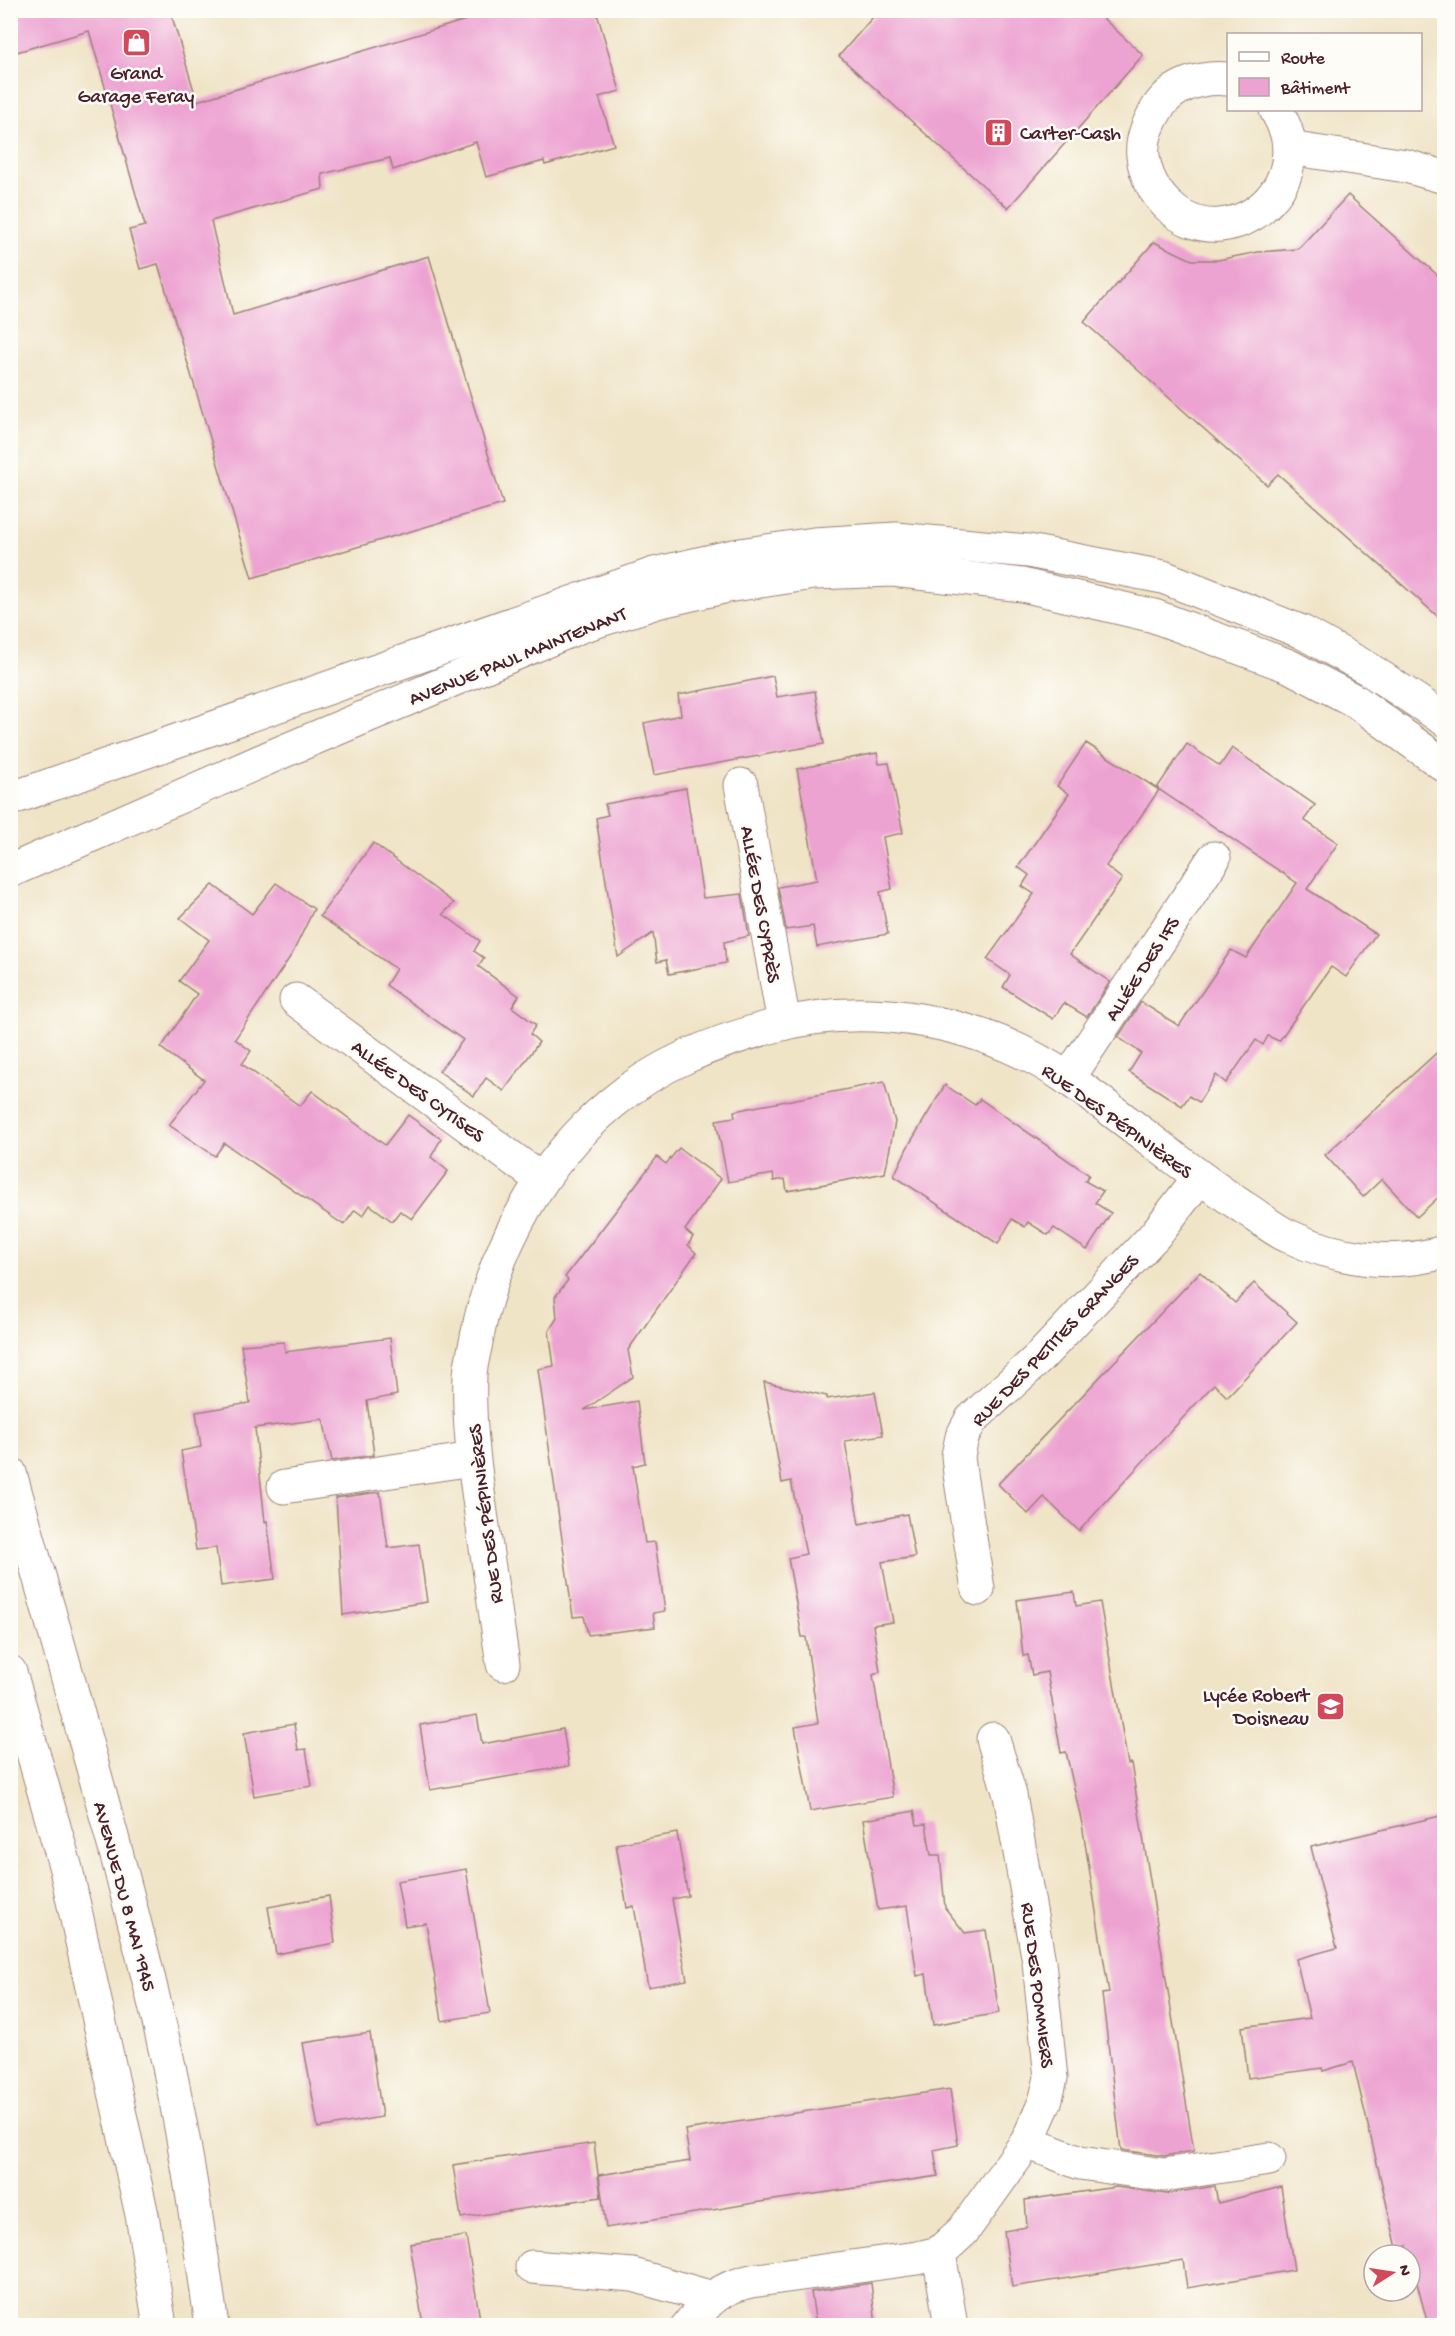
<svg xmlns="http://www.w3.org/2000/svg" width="1455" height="2336" font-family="'Gochi Hand',sans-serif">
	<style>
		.building { fill: #eda3d1 }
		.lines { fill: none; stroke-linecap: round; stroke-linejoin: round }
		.street-casing { stroke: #9d8279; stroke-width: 35 }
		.secondary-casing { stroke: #9d8279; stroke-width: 35 }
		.street { stroke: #fff; stroke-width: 33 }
		.secondary { stroke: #fff; stroke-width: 33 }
		.labels { text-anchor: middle; stroke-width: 5; stroke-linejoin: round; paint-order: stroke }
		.poi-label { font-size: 20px; fill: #4a1f2b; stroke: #fdfcf7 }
		.street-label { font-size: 20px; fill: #4a1f2b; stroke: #fdfcf7 }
	</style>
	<rect width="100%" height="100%" fill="#fdfcf7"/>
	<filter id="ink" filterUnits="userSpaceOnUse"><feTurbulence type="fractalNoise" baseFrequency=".0167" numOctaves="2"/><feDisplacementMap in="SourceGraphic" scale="12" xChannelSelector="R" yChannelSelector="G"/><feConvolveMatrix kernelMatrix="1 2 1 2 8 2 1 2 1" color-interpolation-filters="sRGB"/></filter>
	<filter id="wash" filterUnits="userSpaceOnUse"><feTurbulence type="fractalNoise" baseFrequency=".008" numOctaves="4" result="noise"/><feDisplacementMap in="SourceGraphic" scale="24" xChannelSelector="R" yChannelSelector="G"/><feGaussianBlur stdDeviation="1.35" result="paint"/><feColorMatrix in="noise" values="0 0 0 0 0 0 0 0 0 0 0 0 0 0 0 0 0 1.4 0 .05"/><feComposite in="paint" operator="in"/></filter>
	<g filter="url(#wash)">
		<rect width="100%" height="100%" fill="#f0e4c7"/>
		<g id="blocks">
			<!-- building -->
			<g class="building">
				<polygon points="10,10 170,10 197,101 499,10 596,10 620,91 599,97 614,145 545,165 544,161 486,177 476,142 393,170 390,158 322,174 323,189 211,221 233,315 429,256 503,504 252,578 158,264 140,269 129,230 145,226 89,31 10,54"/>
				<polygon points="879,10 1094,10 1143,55 1008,208 839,56"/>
				<polygon points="1348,195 1444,281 1444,622 1278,474 1267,485 1084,322 1154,242 1192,260 1218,260 1258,252 1298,249"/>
				<polygon points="773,676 777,697 815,691 824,744 654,775 644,723 681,715 678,695"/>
				<polygon points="1086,743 1159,790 1106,866 1122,879 1070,954 1110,982 1087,1017 1064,1003 1053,1019 1003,987 1010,975 987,959 1034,894 1022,886 1029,875 1018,867 1069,794 1057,786"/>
				<polygon points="1187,744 1220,766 1232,748 1315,805 1304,820 1338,843 1307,889 1376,934 1346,977 1331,967 1279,1041 1268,1036 1263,1045 1256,1040 1226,1083 1216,1075 1199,1102 1189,1096 1182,1106 1129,1072 1141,1053 1118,1037 1141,1002 1179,1026 1231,950 1246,958 1297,883 1157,788"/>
				<polygon points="877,753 879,764 889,763 903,833 883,837 892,889 880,892 888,934 817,947 813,926 786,930 778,887 817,880 797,769"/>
				<polygon points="686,788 703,898 742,894 749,936 724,942 726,963 669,974 666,960 657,962 653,933 618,957 596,818 608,815 605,804"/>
				<polygon points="373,843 454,903 443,914 480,941 474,951 484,958 478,966 519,996 512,1007 536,1025 530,1034 539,1042 504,1091 486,1078 474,1096 439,1071 463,1040 386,985 396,969 320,916"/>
				<polygon points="276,883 314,909 292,954 235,1039 251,1051 242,1064 300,1106 312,1091 385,1145 408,1115 441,1139 431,1157 448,1171 412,1219 400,1211 392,1221 370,1205 363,1216 355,1210 344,1225 224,1143 215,1156 169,1125 204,1080 161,1048 197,994 179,981 209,940 180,918 213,885 252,914"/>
				<polygon points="1444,1046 1444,1192 1417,1217 1382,1179 1363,1197 1325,1155"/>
				<polygon points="884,1082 895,1122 885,1173 787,1191 785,1179 774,1181 773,1174 728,1182 716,1120 735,1117 734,1111"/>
				<polygon points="945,1085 975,1105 980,1099 1089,1175 1085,1181 1103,1191 1095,1203 1111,1213 1087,1250 1054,1228 1048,1235 1028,1222 1025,1227 1012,1219 998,1244 894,1176 907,1148"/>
				<polygon points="679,1148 721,1179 685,1230 693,1237 688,1245 696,1253 628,1350 633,1377 584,1410 637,1401 645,1463 633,1466 645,1543 655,1542 665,1611 653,1613 655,1627 588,1635 584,1616 573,1617 538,1369 554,1366 549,1331 557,1318 555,1297 568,1280 565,1277 657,1157 666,1164"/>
				<polygon points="1200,1272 1235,1303 1254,1283 1297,1322 1227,1397 1214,1384 1079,1531 1044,1497 1028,1514 998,1484"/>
				<polygon points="390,1338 397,1395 367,1401 374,1455 332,1461 323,1419 255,1428 265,1522 267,1521 275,1579 221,1586 216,1548 196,1550 181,1451 201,1447 196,1412 250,1403 241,1345 284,1342 285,1352"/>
				<polygon points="764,1382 827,1396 827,1399 875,1392 883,1435 845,1441 859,1524 907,1514 915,1557 882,1562 893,1622 873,1625 880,1672 873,1675 893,1797 810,1811 795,1727 818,1723 806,1637 802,1637 788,1558 806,1554 791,1481 782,1483"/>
				<polygon points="380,1492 388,1548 419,1544 427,1602 343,1615 336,1498"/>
				<polygon points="1074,1592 1076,1606 1100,1602 1128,1764 1131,1763 1194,2151 1164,2156 1121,2150 1102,1994 1109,1993 1082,1824 1066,1752 1061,1753 1047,1672 1032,1675 1028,1655 1023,1656 1017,1600"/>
				<polygon points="477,1715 482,1744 563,1729 569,1766 430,1790 420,1725"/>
				<polygon points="294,1724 298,1750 306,1749 312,1786 254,1796 244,1733"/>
				<polygon points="914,1811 917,1825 926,1824 931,1855 940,1855 945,1908 965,1933 986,1930 999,2013 933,2025 926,1974 917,1976 907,1906 878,1910 863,1820"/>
				<polygon points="1444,1815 1444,2325 1428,2325 1407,2245 1397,2248 1353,2062 1323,2071 1322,2068 1248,2078 1242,2027 1310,2018 1296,1959 1337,1948 1311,1847"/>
				<polygon points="677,1833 688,1896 672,1899 687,1980 648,1987 634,1906 627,1908 616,1844"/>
				<polygon points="466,1869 490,2013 442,2021 426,1923 405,1926 397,1881"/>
				<polygon points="329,1896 335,1943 276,1954 268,1907"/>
				<polygon points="370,2033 382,2117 318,2128 303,2043"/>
				<polygon points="950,2089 958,2145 934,2150 938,2176 760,2202 606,2228 599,2175 690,2161 685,2130"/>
				<polygon points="594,2143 601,2197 461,2218 453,2165"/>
				<polygon points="1215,2186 1218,2203 1281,2187 1294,2270 1187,2288 1183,2260 1012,2287 1004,2231 1027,2227 1025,2200 1116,2187 1166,2194"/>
				<polygon points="466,2236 481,2325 423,2325 410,2244"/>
				<polygon points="871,2283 876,2325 816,2325 811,2292"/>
			</g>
		</g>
	</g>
	<g filter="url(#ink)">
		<use href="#blocks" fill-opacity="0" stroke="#9d8279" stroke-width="1.5"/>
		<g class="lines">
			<defs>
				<g id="street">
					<path d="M1228 79C1202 76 1172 85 1157 109 1149 122 1141 140 1143 156 1147 192 1180 229 1220 225 1259 221 1290 188 1289 148 1289 134 1283 122 1276 110"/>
					<polyline points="1289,148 1406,166 1444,177"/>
					<polyline points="741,785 784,1023"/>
					<polyline points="296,1000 542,1180"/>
					<polyline points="1068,1079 1214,858"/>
					<polyline points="284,1487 473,1459"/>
					<polyline points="978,1589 960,1474 958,1456 962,1437 971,1420 1040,1357 1155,1235 1199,1178"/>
					<path d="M503 1664C496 1616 489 1568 482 1520 475 1472 468 1423 470 1375 471 1362 475 1349 477 1337 494 1248 542 1161 612 1103 658 1064 713 1043 770 1027 870 999 984 1021 1070 1080 1129 1121 1183 1168 1243 1207 1258 1216 1272 1229 1288 1236 1337 1259 1392 1267 1444 1252"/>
					<polyline points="1027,2142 1080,2163 1164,2175 1269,2159"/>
					<polyline points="939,2253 951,2326"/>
					<polyline points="532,2267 633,2275 713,2298"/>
					<path d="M688 2326C708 2300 719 2288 751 2281L917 2258 939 2253 963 2231 1027 2142 1045 2102 1051 2078 1039 1962 1010 1795 993 1739"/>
				</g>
				<g id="secondary">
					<polyline points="10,799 654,574 733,556 814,544 896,539 1028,551 1163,577 1302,632 1367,668 1444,719"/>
					<polyline points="10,871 284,751 581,626 657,602 733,585 814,573 893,570 1022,585 1154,616 1289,666 1357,702 1444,765"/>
					<path d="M10 1473C62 1660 118 1846 162 2035 184 2130 198 2228 212 2326"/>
					<polyline points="10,1672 66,1869 142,2215 160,2326"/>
				</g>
			</defs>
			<!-- street casing -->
			<use href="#street" class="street-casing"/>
			<!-- secondary casing -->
			<use href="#secondary" class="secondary-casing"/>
			<!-- street -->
			<use href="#street" class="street"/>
			<!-- secondary -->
			<use href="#secondary" class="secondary"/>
		</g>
	</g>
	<!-- icons -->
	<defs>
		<symbol id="shop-square" viewBox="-11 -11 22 22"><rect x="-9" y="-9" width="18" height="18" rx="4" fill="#d1495b" stroke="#fdfcf7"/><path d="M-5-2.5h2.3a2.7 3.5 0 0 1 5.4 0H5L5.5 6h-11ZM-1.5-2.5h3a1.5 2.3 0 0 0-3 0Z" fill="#fff"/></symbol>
		<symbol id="building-square" viewBox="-11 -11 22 22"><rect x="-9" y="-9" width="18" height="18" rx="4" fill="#d1495b" stroke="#fdfcf7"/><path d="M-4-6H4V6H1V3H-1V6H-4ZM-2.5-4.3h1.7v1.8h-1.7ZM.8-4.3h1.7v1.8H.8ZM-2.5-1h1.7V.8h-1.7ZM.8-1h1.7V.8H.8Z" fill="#fff"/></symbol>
		<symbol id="school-square" viewBox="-11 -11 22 22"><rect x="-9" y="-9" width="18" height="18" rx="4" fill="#d1495b" stroke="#fdfcf7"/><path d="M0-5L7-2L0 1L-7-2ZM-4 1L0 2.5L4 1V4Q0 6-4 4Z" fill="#fff"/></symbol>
	</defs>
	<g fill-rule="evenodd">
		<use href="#shop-square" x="120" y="26" width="33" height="33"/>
		<use href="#building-square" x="982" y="116" width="33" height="33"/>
		<use href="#school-square" x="1314" y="1690" width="33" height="33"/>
	</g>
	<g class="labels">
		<!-- poi labels -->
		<g class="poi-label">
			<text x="136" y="79">Grand<tspan x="136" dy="23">Garage Feray</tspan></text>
			<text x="1020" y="139" text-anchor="start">Carter-Cash</text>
			<text x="1309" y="1701" text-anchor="end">Lycée Robert<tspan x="1309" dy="23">Doisneau</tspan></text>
		</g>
		<!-- street labels -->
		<g class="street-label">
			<text transform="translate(517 655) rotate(-22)" y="7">AVENUE PAUL MAINTENANT</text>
			<text transform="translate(762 904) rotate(80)" y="7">ALLÉE DES CYPRÈS</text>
			<text transform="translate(1141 968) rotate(-57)" y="7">ALLÉE DES IFS</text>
			<text transform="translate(419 1090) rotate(36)" y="7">ALLÉE DES CYTISES</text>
			<text transform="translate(1118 1120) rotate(36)" y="7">RUE DES PÉPINIÈRES</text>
			<text transform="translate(1054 1339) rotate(-46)" y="7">RUE DES PETITES GRANGES</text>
			<text transform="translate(484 1514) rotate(-97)" y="7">RUE DES PÉPINIÈRES</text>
			<text transform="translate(126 1896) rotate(75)" y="7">AVENUE DU 8 MAI 1945</text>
			<text transform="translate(1039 1985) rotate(83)" y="7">RUE DES POMMIERS</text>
		</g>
	</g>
	<!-- margin -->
	<rect width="1455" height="2336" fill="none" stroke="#fdfcf7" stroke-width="36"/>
	<!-- legend -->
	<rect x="1227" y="33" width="195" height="78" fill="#fdfcf7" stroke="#b5a4a5" stroke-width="1.5"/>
	<rect x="1239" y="52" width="30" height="9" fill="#ffffff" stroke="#b5a4a5" stroke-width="1.5"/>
	<text x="1281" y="63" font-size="18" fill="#4a1f2b">Route</text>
	<rect x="1239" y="78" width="30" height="18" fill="#eda3d1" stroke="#b5a4a5" stroke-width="1.5"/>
	<text x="1281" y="93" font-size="18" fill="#4a1f2b">Bâtiment</text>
	<!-- north arrow -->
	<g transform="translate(1392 2273) rotate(78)"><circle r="28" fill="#fdfcf7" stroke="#b5a4a5" stroke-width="1.5"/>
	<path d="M0-4.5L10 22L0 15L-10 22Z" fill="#d1495b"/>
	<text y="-9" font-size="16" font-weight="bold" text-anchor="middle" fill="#4a1f2b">N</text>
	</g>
</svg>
